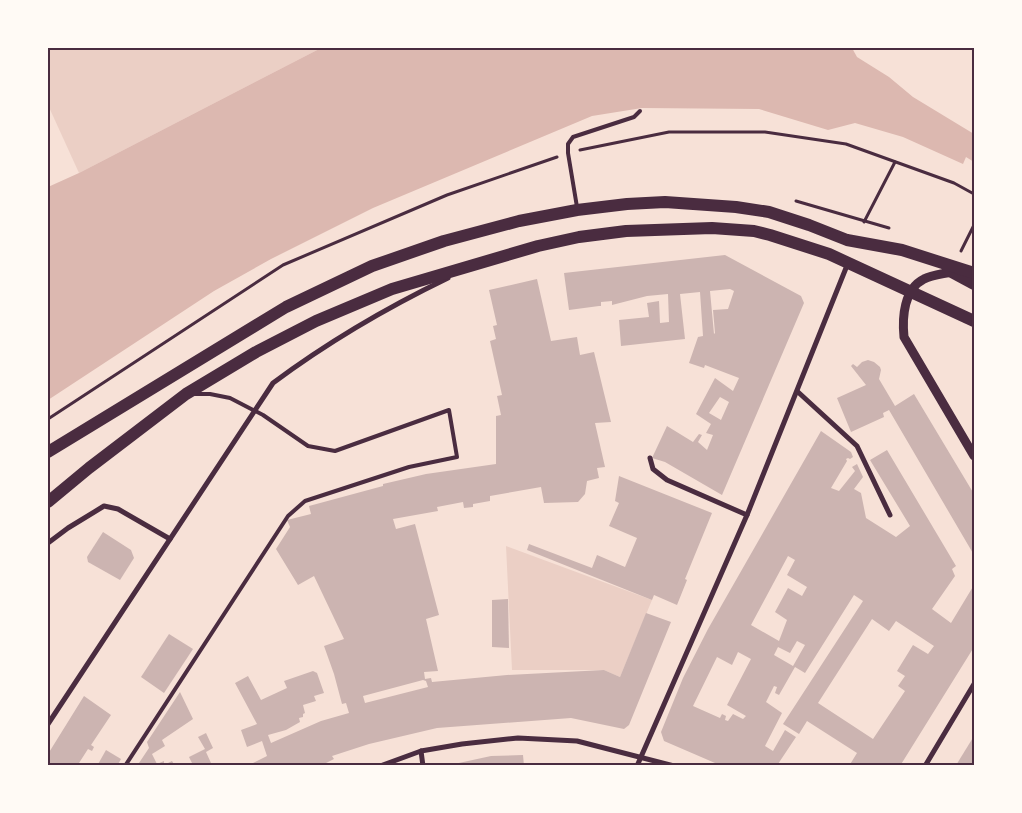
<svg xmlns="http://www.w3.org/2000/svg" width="1022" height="813" font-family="Bitter,serif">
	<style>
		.green { fill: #ebcfc5 }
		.water { fill: #dcb8b0 }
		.building { fill: #ccb4b1; fill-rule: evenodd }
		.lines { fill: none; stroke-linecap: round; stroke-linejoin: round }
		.path { stroke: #4a2c40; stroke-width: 3 }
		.service { stroke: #4a2c40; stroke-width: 4 }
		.minor { stroke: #4a2c40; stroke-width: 5 }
		.tertiary { stroke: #4a2c40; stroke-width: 9 }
		.primary { stroke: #4a2c40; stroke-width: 12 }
		.neatline { fill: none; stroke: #4a2c40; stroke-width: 2 }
	</style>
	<rect width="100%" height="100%" fill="#f7e1d7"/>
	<!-- green -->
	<g class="green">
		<polygon points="48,48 321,48 79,173 48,105"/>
		<polygon points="506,546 652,600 620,677 604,670 512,670"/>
	</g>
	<!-- water -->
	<polygon class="water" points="321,48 852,48 857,57 889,77 913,97 974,134 973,142 974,143 974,162 966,157 963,164 903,137 855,123 828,130 759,109 642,108 592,116 373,208 271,259 214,291 48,400 48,187 79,173"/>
	<!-- building -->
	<g class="building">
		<path d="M725 255 801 296 804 303 722 495 665 462 652 458 667 426 693 442 699 434 702 435 698 442 707 450 713 435 706 433 711 424 696 414 715 378 733 391 739 378 705 365 704 368 689 363 698 337 703 336 700 292 680 294 685 339 621 346 619 320 649 317 647 303 659 301 660 323 669 322 668 294 647 296 612 305V301L601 302V306H599L569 310 564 273ZM730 289 734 291 728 309 713 310 715 333 714 334 710 291ZM720 397 729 402 721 420 709 413Z"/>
		<path d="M537 279 551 341 577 337 580 355 594 352 611 422 595 423 605 467 597 468 599 478 587 481 585 494 578 502 544 503 541 487 490 496V501L473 504V507L464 508 463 502 437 507 438 511 393 519 396 529 415 524 439 615 426 619 438 671 424 672 425 679 431 678 432 682 507 675 604 670 620 677 646 613 671 622 629 725 624 729 571 718 437 728 369 744 332 756 334 759 320 766H247L267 756 262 741 247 747 241 730 257 724 235 683 248 676 261 700 287 688 284 681 313 671 317 673 324 693 314 696 316 701 303 705 305 713 303 714V717L299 718 300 722 286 730 268 735 271 743 321 721 349 713 346 703 342 704 334 674 324 646 344 639 314 576 298 585 276 549 290 527 287 520 311 514 309 506 383 486V484L426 474 496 464V416L501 415 497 396 502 395 490 341 496 339 493 326 497 325 489 290ZM423 680 426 681 428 687 365 703 363 696Z"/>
		<polygon points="868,360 874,362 880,367 881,370 879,379 895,406 914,394 974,494 974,555 889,410 883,413 884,417 851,432 837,398 866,385 851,366 853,364 857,367 862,362"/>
		<path d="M821 431 851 452 853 457 850 459 848 458 846 459 847 461 831 488 839 491 855 471 852 467 857 464 863 477 854 489 861 493 866 518 896 537 910 526 870 460 887 450 956 566 952 569 955 576 932 609 951 623 974 585V647L900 766H849L857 753 807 721 799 734 783 724 863 601 854 595 805 673 795 667 779 695 775 693 777 687 774 686 766 702 782 713 765 746 773 751 785 730 796 737 778 764 781 766H722L664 741 661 732 683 678 708 629ZM788 556 795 560 787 575 807 587 802 596 788 588 775 612 787 620 779 641 751 625ZM872 619 889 631 896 621 934 646 928 654 913 645 897 671 905 676 898 686 905 691 873 739 818 703ZM797 641 805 645 793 666 774 655 778 647 790 653ZM738 652 751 659 727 705 746 716 743 719 733 714 728 721 725 720 726 716 722 714 720 718 693 706 717 657 732 665Z"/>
		<polygon points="619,476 712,513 685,579 687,580 677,605 654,595 652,600 527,550 529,544 592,568 597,555 625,567 637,538 609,526 619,503 615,501"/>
		<polygon points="103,532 131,550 134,558 120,580 88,562 87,557"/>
		<polygon points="508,599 509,648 492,647 492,600"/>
		<polygon points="169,634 193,649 164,693 141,677"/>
		<polygon points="180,692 193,719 162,740 165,746 152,754 157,764 164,761 164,765 172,761 175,766 137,766 149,748 147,742"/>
		<polygon points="84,696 111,715 91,745 94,747 92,751 88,749 79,763 83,766 48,766 48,754"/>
		<polygon points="206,733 213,748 206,752 211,763 204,766 190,766 189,764 192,763 189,757 205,749 198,737"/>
		<polygon points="974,736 974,766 956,766 958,762"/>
		<polygon points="106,750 121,759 117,766 97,766"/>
		<polygon points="523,755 524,766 445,766 491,756"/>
	</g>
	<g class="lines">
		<!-- path -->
		<g class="path">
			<polyline points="580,150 669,132 765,132 846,144 954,183 974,194"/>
			<polyline points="796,201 889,228"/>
			<polyline points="864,222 895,162"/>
			<polyline points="961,251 974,225"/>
			<polyline points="48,419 283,265 447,195 557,157"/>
		</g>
		<!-- service -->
		<g class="service">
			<polyline points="577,207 568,153 568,144 573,137 634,117 640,111"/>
			<polyline points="125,766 288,516 305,501 409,467 457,457 449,410 335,451 308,446 263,415 230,398 210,394 192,394"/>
		</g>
		<!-- minor -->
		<g class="minor">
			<polyline points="798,392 857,446 890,515"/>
			<polyline points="650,458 653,469 667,480 747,515"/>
			<polyline points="48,543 68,528 104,506 118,509 170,539"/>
			<path d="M48 724 273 383C328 342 386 308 448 278"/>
			<polyline points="421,751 423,766"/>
			<polyline points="380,766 421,751 462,744 518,738 577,741 674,766"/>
			<polyline points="637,766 747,515 848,263"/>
			<polyline points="925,766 974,684"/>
		</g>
		<!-- tertiary -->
		<path class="tertiary" d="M951 272C942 274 931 275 924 279 904 289 902 317 904 337L974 456"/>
		<!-- primary -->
		<g class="primary">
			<polyline points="948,270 974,284"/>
			<polyline points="48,452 286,307 372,266 444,241 519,221 577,210 627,204 665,202 736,207 769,212 809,225 847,240 902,250 974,273"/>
			<polyline points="48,502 89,468 186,394 256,352 316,321 392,289 538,246 579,237 626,231 712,228 754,231 770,235 829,254 974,321"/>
		</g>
	</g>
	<!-- border -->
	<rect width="1022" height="813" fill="none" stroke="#fffaf5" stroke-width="98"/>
	<rect x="49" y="49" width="924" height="715" class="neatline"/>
</svg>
